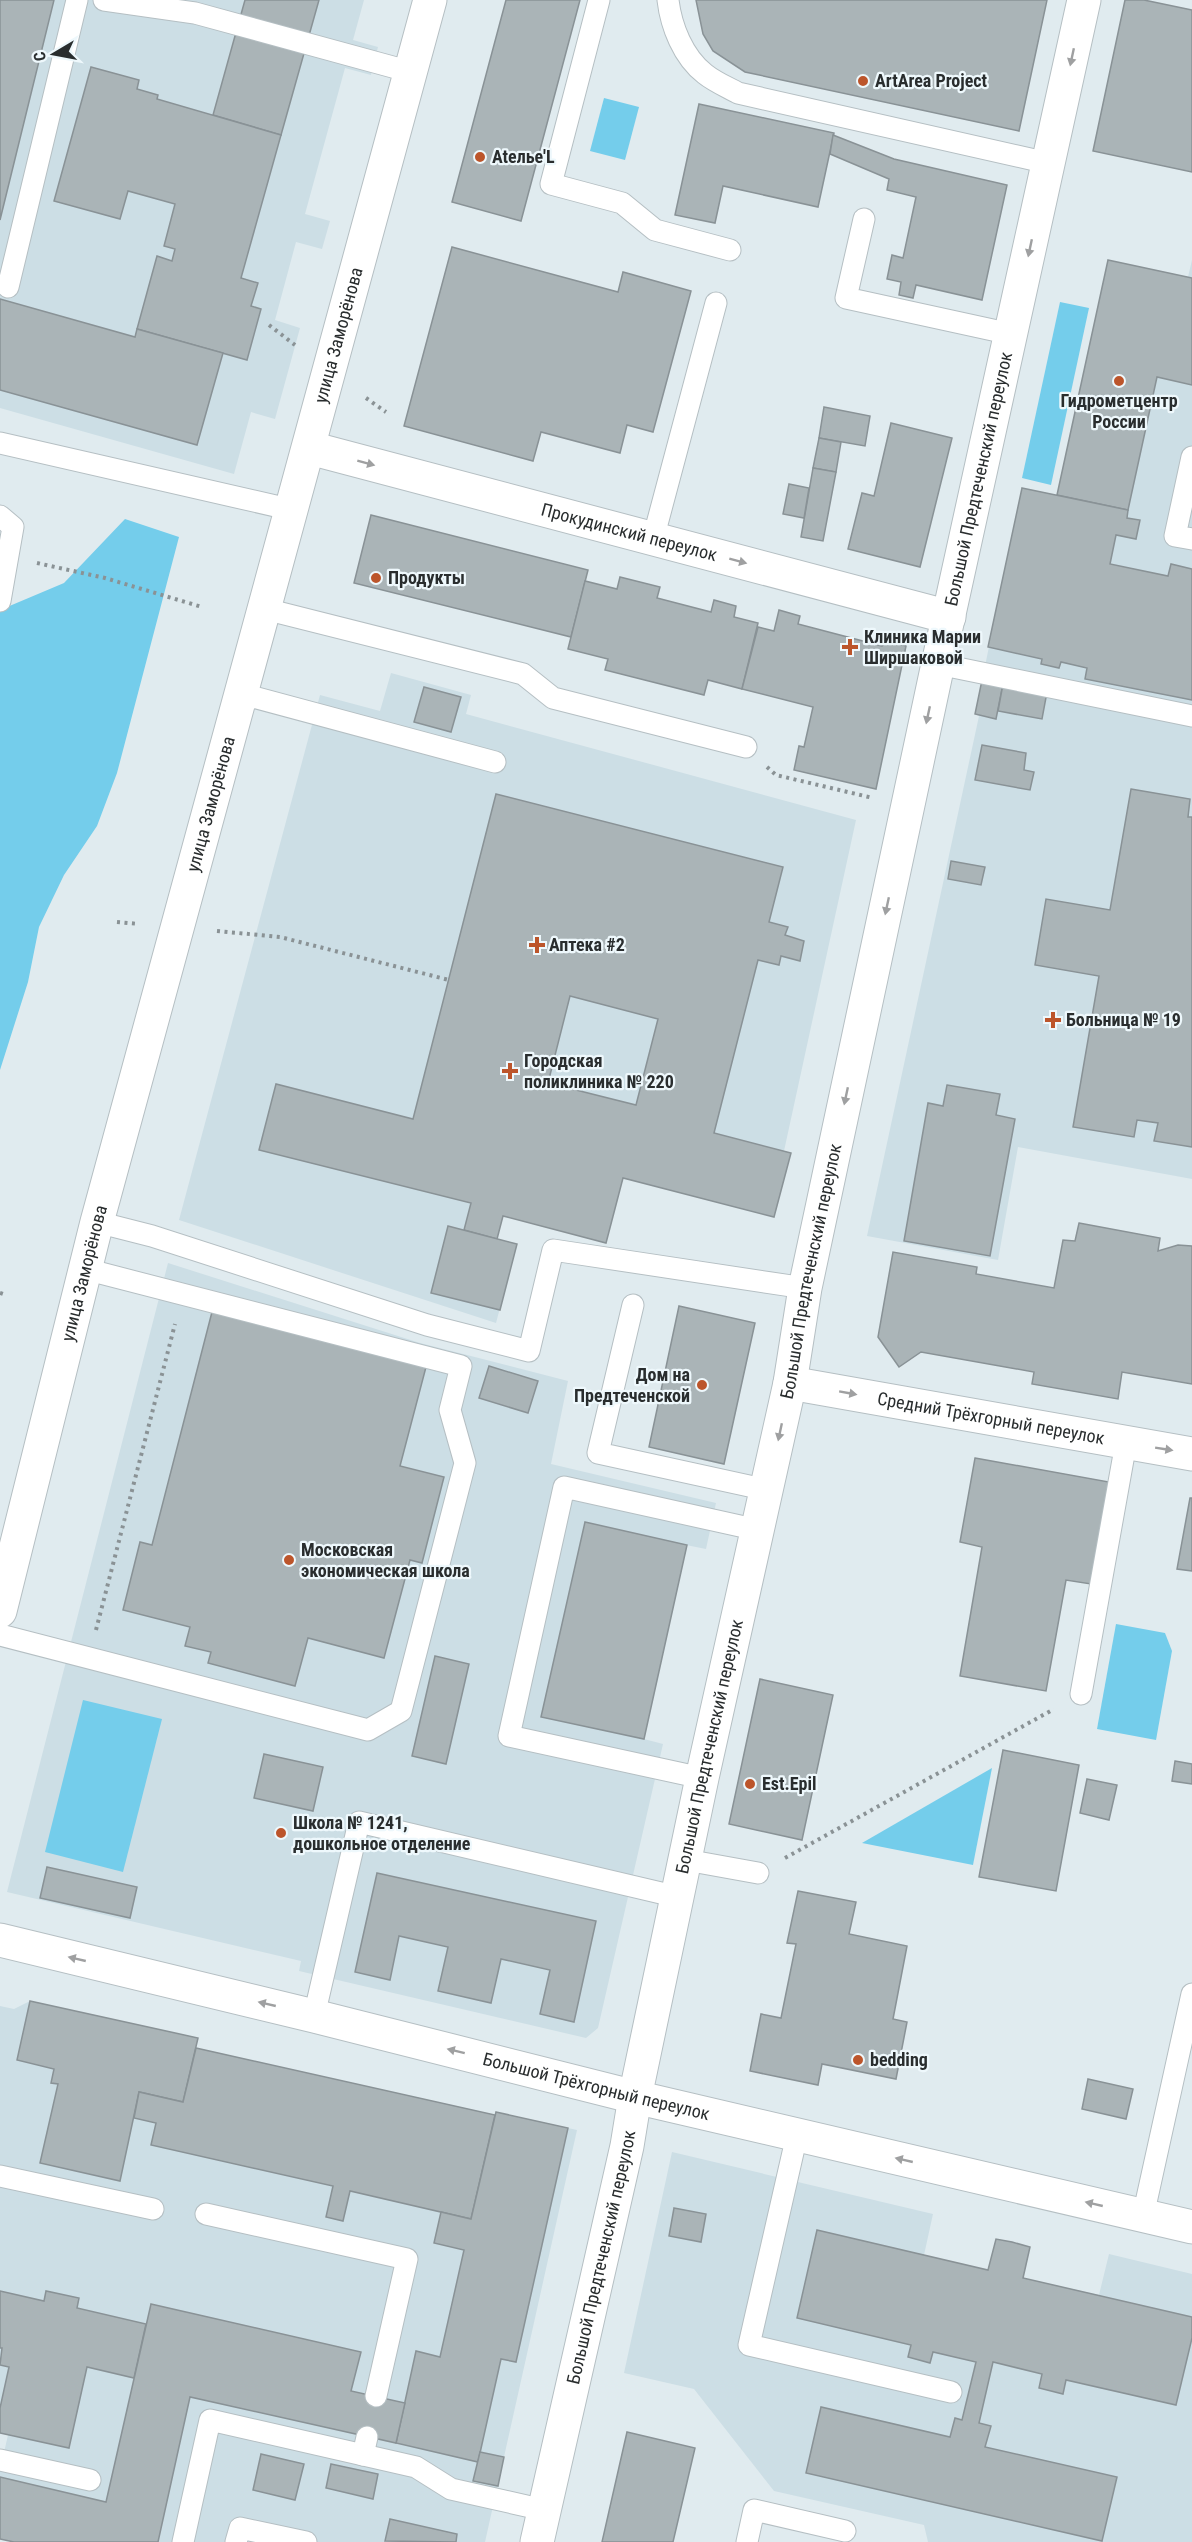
<svg xmlns="http://www.w3.org/2000/svg" width="1192" height="2542" font-family="'Roboto Condensed',sans-serif">
	<style>
		.built { fill: #ccdee5 }
		.green { fill: #74cdeb }
		.building { fill: #aab4b7; stroke: #899296; stroke-width: 1.5; fill-rule: evenodd }
		.lines { fill: none; stroke-linecap: round; stroke-linejoin: round }
		.service-casing { stroke: #b5bfc3; stroke-width: 23 }
		.minor-casing { stroke: #b5bfc3; stroke-width: 35 }
		.tertiary-casing { stroke: #b5bfc3; stroke-width: 35 }
		.path { stroke: #8a9295; stroke-width: 4; stroke-dasharray: 3 4.5; stroke-linecap: butt }
		.service { stroke: #fff; stroke-width: 21 }
		.minor { stroke: #fff; stroke-width: 33 }
		.tertiary { stroke: #fff; stroke-width: 33 }
		.oneway { fill: #9fa0a1 }
		.poi-dot { fill: #bc552b; stroke: #eef8fc; stroke-width: 2 }
		.labels { text-anchor: middle; stroke-width: 4.5; stroke-linejoin: round; paint-order: stroke }
		.poi-label { font-size: 18px; font-weight: bold; fill: #292d2e; stroke: #eef8fc; text-anchor: start }
		.street-label { font-size: 18px; fill: #292d2e; stroke: #eef8fc }
	</style>
	<rect width="100%" height="100%" fill="#e0ebef"/>
	<!-- built -->
	<g class="built">
		<polygon points="0,0 364,0 353,40 378,47 371,75 345,68 305,214 330,221 322,249 296,242 275,320 300,328 275,419 251,412 234,474 0,408"/>
		<polygon points="1108,260 1188,277 1192,260 1192,1179 1018,1147 998,1260 867,1236 979,716 975,714 1022,488 1057,495"/>
		<polygon points="391,673 471,695 466,714 856,820 784,1151 791,1153 774,1217 623,1178 606,1243 503,1216 497,1239 517,1244 496,1323 179,1220 320,695 380,711"/>
		<polygon points="168,1263 420,1343 568,1381 551,1464 716,1503 706,1549 686,1545 644,1739 663,1744 598,2028 586,2038 299,1971 301,1961 7,1892"/>
		<polygon points="30,2001 198,2038 196,2048 494,2115 496,2112 577,2130 485,2542 14,2542 0,2539 0,2470 8,2435 0,2433 0,2006 14,2009"/>
		<polygon points="672,2152 933,2214 924,2255 988,2270 996,2239 1012,2242 1030,2247 1023,2278 1099,2295 1109,2254 1192,2274 1192,2542 928,2542 924,2525 774,2491 694,2389 624,2373"/>
	</g>
	<!-- green -->
	<g class="green">
		<polygon points="604,98 639,107 625,160 590,151"/>
		<polygon points="1060,302 1089,308 1051,485 1022,478"/>
		<polygon points="125,519 179,537 117,773 97,826 64,875 39,927 28,982 0,1070 0,610 64,583"/>
		<polygon points="1116,1624 1165,1633 1172,1651 1156,1740 1097,1729"/>
		<polygon points="83,1700 162,1719 123,1872 45,1852"/>
		<polygon points="992,1768 973,1865 862,1843"/>
	</g>
	<!-- building -->
	<g class="building">
		<polygon points="0,0 54,0 0,220"/>
		<polygon points="245,0 319,0 281,135 213,115"/>
		<polygon points="506,0 580,0 521,221 452,202"/>
		<polygon points="696,0 1047,0 1019,131 745,72 713,51 703,34"/>
		<polygon points="1125,0 1144,0 1192,10 1192,172 1093,151"/>
		<polygon points="91,67 139,80 137,89 158,95 157,99 281,135 241,278 258,283 251,306 261,309 247,360 137,329 157,256 172,261 175,249 164,246 175,204 128,191 120,219 54,201"/>
		<polygon points="699,104 834,133 818,207 723,186 715,223 675,215"/>
		<polygon points="833,135 894,159 1007,185 982,300 916,285 913,298 899,295 901,282 887,279 892,255 903,258 916,197 887,190 889,179 830,154"/>
		<polygon points="452,247 618,292 623,272 691,291 653,432 627,425 620,453 541,432 533,461 404,426"/>
		<polygon points="1108,260 1192,278 1192,385 1157,377 1128,510 1057,495"/>
		<polygon points="0,299 135,337 137,329 223,353 197,445 0,390"/>
		<polygon points="824,407 870,416 865,446 819,438"/>
		<polygon points="891,423 952,438 920,567 848,549 862,493 874,496"/>
		<polygon points="819,438 841,442 836,472 813,468"/>
		<polygon points="813,468 836,472 823,541 801,537"/>
		<polygon points="789,484 809,488 804,518 783,514"/>
		<polygon points="1022,488 1128,510 1127,518 1140,520 1136,539 1116,535 1110,564 1168,576 1171,564 1192,569 1192,700 1085,679 1087,668 1061,662 1059,668 1041,664 1042,659 988,647"/>
		<polygon points="371,515 588,570 571,637 354,583"/>
		<polygon points="620,577 660,587 657,598 711,612 714,600 736,606 734,617 758,623 742,689 708,680 704,695 605,670 608,659 568,649 585,581 617,589"/>
		<polygon points="779,610 800,616 798,624 882,646 884,640 906,646 876,789 794,770 799,746 804,747 813,707 742,689 758,627 774,631"/>
		<polygon points="982,680 1003,684 996,719 975,714"/>
		<polygon points="1003,684 1047,692 1042,719 998,711"/>
		<polygon points="424,687 461,697 451,732 414,722"/>
		<polygon points="982,745 1026,753 1024,770 1034,772 1030,790 975,780"/>
		<polygon points="1131,789 1190,799 1188,817 1192,817 1192,1147 1154,1141 1158,1123 1137,1120 1134,1137 1073,1127 1099,976 1035,965 1046,899 1110,910"/>
		<path d="M496 794 783 867 769 922 788 927 785 935 804 941 800 961 781 956 779 965 758 960 714 1133 791 1153 774 1217 623 1178 606 1243 503 1216 497 1239 464 1230 471 1203 259 1150 276 1084 413 1119ZM570 996 658 1019 636 1105 548 1083Z"/>
		<polygon points="951,861 985,867 981,885 948,879"/>
		<polygon points="947,1085 1000,1094 996,1115 1015,1119 990,1256 904,1241 928,1103 943,1106"/>
		<polygon points="1079,1223 1160,1238 1158,1251 1178,1245 1192,1246 1192,1384 1122,1372 1118,1399 1032,1384 1034,1372 921,1352 899,1367 878,1337 893,1252 977,1267 976,1274 1054,1288 1063,1240 1075,1241"/>
		<polygon points="448,1226 517,1244 500,1310 431,1293"/>
		<polygon points="679,1306 755,1323 724,1464 649,1447"/>
		<polygon points="212,1312 426,1367 400,1466 444,1477 422,1563 410,1560 384,1658 308,1638 295,1686 208,1663 211,1652 185,1646 190,1627 123,1610 140,1542 152,1545"/>
		<polygon points="489,1366 538,1381 528,1413 479,1398"/>
		<polygon points="975,1458 1109,1482 1091,1584 1066,1580 1046,1691 960,1676 982,1547 960,1542"/>
		<polygon points="1190,1498 1192,1498 1192,1571 1177,1569"/>
		<polygon points="585,1522 687,1545 644,1739 541,1717"/>
		<polygon points="435,1656 469,1664 446,1764 412,1756"/>
		<polygon points="760,1679 833,1695 802,1840 729,1824"/>
		<polygon points="1003,1750 1079,1765 1056,1891 979,1877"/>
		<polygon points="264,1754 323,1767 313,1811 254,1798"/>
		<polygon points="1175,1761 1192,1764 1192,1784 1172,1781"/>
		<polygon points="1087,1779 1117,1785 1109,1820 1080,1813"/>
		<polygon points="47,1867 137,1887 130,1918 40,1898"/>
		<polygon points="377,1873 596,1921 574,2022 540,2014 550,1970 501,1959 491,2003 438,1991 448,1947 399,1936 390,1980 355,1972"/>
		<polygon points="798,1891 856,1902 849,1934 907,1946 893,2019 907,2022 896,2079 822,2064 818,2085 750,2071 761,2014 781,2018 796,1944 787,1943"/>
		<polygon points="30,2001 198,2038 183,2102 139,2092 120,2181 40,2163 58,2084 51,2083 54,2069 17,2060"/>
		<polygon points="196,2048 495,2115 471,2219 350,2191 343,2221 326,2217 333,2186 151,2145 156,2123 134,2118 139,2092 183,2102"/>
		<polygon points="1088,2079 1133,2089 1126,2119 1082,2109"/>
		<polygon points="496,2112 568,2128 516,2362 501,2359 478,2462 396,2443 416,2351 440,2357 464,2250 434,2243 441,2212 471,2219"/>
		<polygon points="674,2208 706,2214 701,2242 669,2236"/>
		<polygon points="817,2230 988,2270 996,2239 1012,2242 1030,2247 1023,2278 1192,2317 1192,2338 1176,2405 1066,2380 1063,2394 1039,2388 1042,2374 993,2362 979,2423 991,2426 985,2447 1117,2477 1102,2541 806,2473 821,2407 950,2437 955,2418 962,2420 976,2362 933,2352 930,2363 908,2357 911,2345 797,2318"/>
		<polygon points="0,2291 44,2301 46,2291 79,2298 77,2308 146,2324 134,2378 87,2367 69,2448 0,2433 0,2408 9,2367 0,2365 2,2348 0,2348"/>
		<polygon points="151,2304 361,2352 351,2391 405,2403 396,2443 190,2397 158,2542 14,2542 0,2539 0,2477 106,2502"/>
		<polygon points="627,2432 695,2448 673,2542 602,2542"/>
		<polygon points="480,2452 504,2457 498,2486 473,2481"/>
		<polygon points="261,2454 304,2464 295,2500 253,2490"/>
		<polygon points="331,2464 378,2474 373,2499 326,2488"/>
		<polygon points="390,2519 457,2534 456,2542 385,2541"/>
	</g>
	<g class="lines">
		<defs>
			<g id="service">
				<polyline points="104,0 195,13 411,72"/>
				<polyline points="599,0 551,184 622,203 655,230 730,250"/>
				<path d="M668 0C671 26 683 57 705 74 715 82 727 87 738 93L1048 163"/>
				<polyline points="864,219 846,298 1011,334"/>
				<polyline points="8,287 77,0"/>
				<polyline points="0,443 293,510"/>
				<polyline points="1192,457 1175,536 1192,539"/>
				<polyline points="0,516 13,527 0,601"/>
				<polyline points="653,539 716,303"/>
				<polyline points="265,609 523,674 553,698 746,747"/>
				<polyline points="938,664 1192,716"/>
				<polyline points="242,694 495,762"/>
				<polyline points="97,1222 152,1236 427,1325 529,1351 553,1250 805,1288"/>
				<polyline points="633,1305 598,1453 767,1490"/>
				<polyline points="0,1635 368,1730 401,1711 465,1463 450,1410 461,1366 85,1269"/>
				<polyline points="1081,1694 1126,1443"/>
				<polyline points="702,1778 509,1736 564,1487 758,1530"/>
				<polyline points="686,1860 758,1873"/>
				<polyline points="314,2016 359,1822 678,1897"/>
				<polyline points="797,2135 749,2345 951,2392"/>
				<polyline points="0,2176 153,2209"/>
				<polyline points="206,2214 407,2259 376,2396"/>
				<polyline points="1143,2216 1192,1994"/>
				<polyline points="363,2455 367,2437"/>
				<polyline points="0,2460 90,2480"/>
				<polyline points="183,2542 210,2420 416,2467 451,2489 544,2510"/>
				<polyline points="236,2542 240,2528 306,2542"/>
				<polyline points="747,2542 754,2510 845,2531"/>
			</g>
			<g id="minor">
				<path id="s1" d="M310 448 949 617"/>
				<path id="s2" d="M790 1383 1192 1454"/>
				<path id="s3" d="M537 2542 627 2146 635 2097 702 1778 790 1383 805 1288 938 664 1084 0"/>
			</g>
			<g id="tertiary">
				<path id="s4" d="M0 1611 97 1222 430 0"/>
				<path id="s5" d="M0 1940 314 2016 635 2097 1192 2227"/>
			</g>
		</defs>
		<!-- service casing -->
		<use href="#service" class="service-casing"/>
		<!-- minor casing -->
		<use href="#minor" class="minor-casing"/>
		<!-- tertiary casing -->
		<use href="#tertiary" class="tertiary-casing"/>
		<!-- path -->
		<g class="path">
			<polyline points="269,325 295,345"/>
			<polyline points="366,398 386,412"/>
			<polyline points="37,563 105,578 202,607"/>
			<polyline points="767,767 776,775 873,798"/>
			<polyline points="117,922 139,924"/>
			<polyline points="217,931 280,937 449,980"/>
			<polyline points="0,1293 3,1294"/>
			<polyline points="96,1630 175,1324"/>
			<polyline points="785,1858 1054,1709"/>
		</g>
		<!-- service -->
		<use href="#service" class="service"/>
		<!-- minor -->
		<use href="#minor" class="minor"/>
		<!-- tertiary -->
		<use href="#tertiary" class="tertiary"/>
	</g>
	<!-- one-way arrows -->
	<defs><path id="oneway-solid" d="M-6-.8H1V-3.2L6.5 0L1 3.2V.8H-6Z" transform="scale(1.5)"/></defs>
	<g class="oneway">
		<use href="#oneway-solid" transform="translate(1072 57) rotate(102)"/>
		<use href="#oneway-solid" transform="translate(1030 248) rotate(102)"/>
		<use href="#oneway-solid" transform="translate(366 463) rotate(15)"/>
		<use href="#oneway-solid" transform="translate(738 561) rotate(15)"/>
		<use href="#oneway-solid" transform="translate(928 715) rotate(102)"/>
		<use href="#oneway-solid" transform="translate(887 906) rotate(102)"/>
		<use href="#oneway-solid" transform="translate(846 1096) rotate(102)"/>
		<use href="#oneway-solid" transform="translate(848 1393) rotate(10)"/>
		<use href="#oneway-solid" transform="translate(780 1432) rotate(102)"/>
		<use href="#oneway-solid" transform="translate(1164 1449) rotate(9)"/>
		<use href="#oneway-solid" transform="translate(77 1959) rotate(-167)"/>
		<use href="#oneway-solid" transform="translate(267 2004) rotate(-167)"/>
		<use href="#oneway-solid" transform="translate(456 2051) rotate(-166)"/>
		<use href="#oneway-solid" transform="translate(904 2160) rotate(-167)"/>
		<use href="#oneway-solid" transform="translate(1094 2204) rotate(-167)"/>
	</g>
	<!-- markers -->
	<g class="poi-dot">
		<circle cx="863" cy="81" r="6"/>
		<circle cx="480" cy="157" r="6"/>
		<circle cx="1119" cy="381" r="6"/>
		<circle cx="376" cy="578" r="6"/>
		<path d="M847 638h6v6h6v6h-6v6h-6v-6h-6v-6h6z"/>
		<path d="M534 936h6v6h6v6h-6v6h-6v-6h-6v-6h6z"/>
		<path d="M1050 1011h6v6h6v6h-6v6h-6v-6h-6v-6h6z"/>
		<path d="M507 1062h6v6h6v6h-6v6h-6v-6h-6v-6h6z"/>
		<circle cx="702" cy="1385" r="6"/>
		<circle cx="289" cy="1560" r="6"/>
		<circle cx="750" cy="1784" r="6"/>
		<circle cx="281" cy="1833" r="6"/>
		<circle cx="858" cy="2060" r="6"/>
	</g>
	<g class="labels">
		<!-- poi labels -->
		<g class="poi-label">
			<text x="875" y="87">ArtArea Project</text>
			<text x="492" y="163">Ateлье'L</text>
			<text x="1119" y="407" text-anchor="middle">Гидрометцентр<tspan x="1119" dy="21">России</tspan></text>
			<text x="388" y="584">Продукты</text>
			<text x="864" y="643">Клиника Марии<tspan x="864" dy="21">Ширшаковой</tspan></text>
			<text x="549" y="951">Аптека #2</text>
			<text x="1066" y="1026">Больница № 19</text>
			<text x="524" y="1067">Городская<tspan x="524" dy="21">поликлиника № 220</tspan></text>
			<text x="690" y="1381" text-anchor="end">Дом на<tspan x="690" dy="21">Предтеченской</tspan></text>
			<text x="301" y="1556">Московская<tspan x="301" dy="21">экономическая школа</tspan></text>
			<text x="762" y="1790">Est.Epil</text>
			<text x="293" y="1829">Школа № 1241,<tspan x="293" dy="21">дошкольное отделение</tspan></text>
			<text x="870" y="2066">bedding</text>
		</g>
		<!-- street labels -->
		<g class="street-label">
			<text dy="6" stroke="none"><textPath href="#s4" startOffset="1320">улица Заморёнова</textPath></text>
			<text dy="6" stroke="none"><textPath href="#s3" startOffset="2110">Большой Предтеченский переулок</textPath></text>
			<text dy="6" stroke="none"><textPath href="#s1" startOffset="330">Прокудинский переулок</textPath></text>
			<text dy="6" stroke="none"><textPath href="#s4" startOffset="834">улица Заморёнова</textPath></text>
			<text dy="6" stroke="none"><textPath href="#s3" startOffset="1300">Большой Предтеченский переулок</textPath></text>
			<text dy="6" stroke="none"><textPath href="#s4" startOffset="348">улица Заморёнова</textPath></text>
			<text dy="6" stroke="none"><textPath href="#s2" startOffset="204">Средний Трёхгорный переулок</textPath></text>
			<text dy="6" stroke="none"><textPath href="#s3" startOffset="814">Большой Предтеченский переулок</textPath></text>
			<text dy="6" stroke="none"><textPath href="#s5" startOffset="614">Большой Трёхгорный переулок</textPath></text>
			<text dy="6" stroke="none"><textPath href="#s3" startOffset="292">Большой Предтеченский переулок</textPath></text>
		</g>
	</g>
	<!-- north arrow -->
	<g transform="translate(54 54) rotate(260)" stroke="#eef8fc" stroke-width="4.5" paint-order="stroke">
	<path d="M0-4.5L10 22L0 15L-10 22Z" fill="#292d2e"/>
	<text y="-9" font-size="16" font-weight="bold" text-anchor="middle" fill="#292d2e">С</text>
	</g>
</svg>
